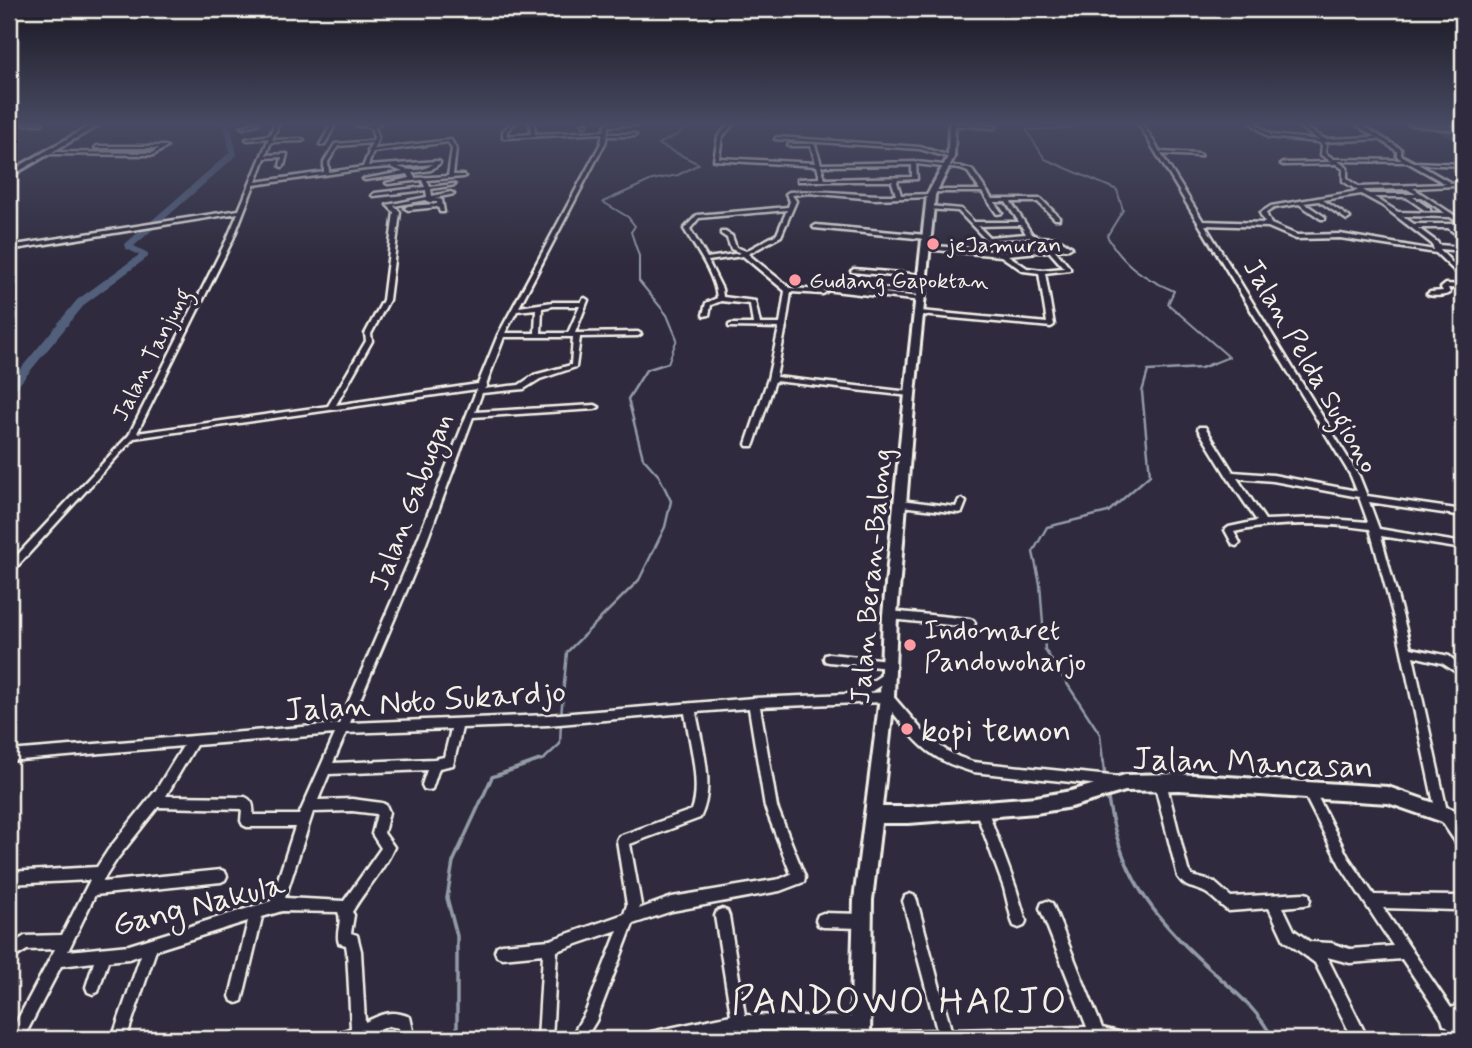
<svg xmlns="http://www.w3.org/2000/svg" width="1472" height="1048" font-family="Mynerve,sans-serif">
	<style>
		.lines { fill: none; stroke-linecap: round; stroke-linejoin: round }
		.stream-far2 { stroke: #939ba7; stroke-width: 2 }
		.stream-far1 { stroke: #939ba7; stroke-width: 2.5 }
		.stream { stroke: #939ba7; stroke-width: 3.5 }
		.river { fill: #52617c; fill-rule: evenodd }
		.street-casing { stroke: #f4f1e8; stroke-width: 5 }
		.secondary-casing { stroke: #f4f1e8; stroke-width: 6 }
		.highway-casing { stroke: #f4f1e8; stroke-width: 5 }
		.street { fill: #2f2a3d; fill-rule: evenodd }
		.secondary { fill: #2f2a3d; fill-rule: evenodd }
		.highway { fill: #756a55; fill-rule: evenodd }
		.poi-dot { fill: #ff9aa2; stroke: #2f2a3d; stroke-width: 2.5 }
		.labels { text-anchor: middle; stroke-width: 7; stroke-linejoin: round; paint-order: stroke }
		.far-poi-label { font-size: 23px; fill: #f4f1e8; stroke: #2f2a3d; text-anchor: start }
		.far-street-label { font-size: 23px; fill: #f4f1e8; stroke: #2f2a3d }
		.street-label { font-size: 28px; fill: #f4f1e8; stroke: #2f2a3d }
		.poi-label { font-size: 28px; fill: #f4f1e8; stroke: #2f2a3d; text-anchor: start }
		.near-street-label { font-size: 33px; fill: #f4f1e8; stroke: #2f2a3d }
		.near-poi-label { font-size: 33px; fill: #f4f1e8; stroke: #2f2a3d; text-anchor: start }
		.near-quarter-label { font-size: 38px; letter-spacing: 2px; fill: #f4f1e8; stroke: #2f2a3d }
	</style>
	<rect width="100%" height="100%" fill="#2f2a3d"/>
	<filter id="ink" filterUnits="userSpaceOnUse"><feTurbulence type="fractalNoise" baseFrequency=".0143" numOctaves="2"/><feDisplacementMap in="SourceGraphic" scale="14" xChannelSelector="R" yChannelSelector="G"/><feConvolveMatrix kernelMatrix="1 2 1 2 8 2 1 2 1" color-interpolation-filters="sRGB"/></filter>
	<g filter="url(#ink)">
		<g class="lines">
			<!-- stream-far2 -->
			<g class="stream-far2">
				<path d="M1083 123 1069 128 1026 130 1045 159 1117 190 1123 210 1107 236C1123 265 1144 278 1174 291L1168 304 1229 357 1209 365"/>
				<polyline points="662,365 668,363 677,339 667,315 639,281 639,256 631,232 635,226 628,217 603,202 652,180 678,175 699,164 658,144 679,134 683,128 681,123"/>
			</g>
			<!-- stream-far1 -->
			<g class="stream-far1">
				<polyline points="561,716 567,652 639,580 665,527 671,501 659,476 643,458 628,399 646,370 668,363"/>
				<polyline points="535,762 544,759 560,744 561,722"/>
				<polyline points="1103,762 1100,734 1045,650 1040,584 1033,552 1047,527 1108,512 1150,475 1142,392 1148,371 1201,368 1214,363"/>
			</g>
			<!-- stream -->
			<g class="stream">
				<polyline points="1103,760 1105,776"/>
				<path d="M1107 793C1119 872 1150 915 1209 968 1233 990 1258 1009 1273 1039"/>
				<polyline points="457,1039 457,936 447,898 453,862 492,777 540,760"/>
			</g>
			<!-- river -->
			<g class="river">
				<polygon points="224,123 230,123 237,155 134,246 148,253 148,257 85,304 13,392 9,393 9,383 77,300 139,255 125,248 125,244 230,152"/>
				<polygon points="1422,123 1429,123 1463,139 1463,144"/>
			</g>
			<defs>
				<g id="street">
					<polygon points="22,123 43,123 41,124 24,124"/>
					<polygon points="254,123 259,123 243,128 241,127"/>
					<path d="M275 123H279L272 140 302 139 304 140 302 141 271 142 266 155 287 154 284 166 282 167 280 166 282 157 265 158 256 182 324 172V162L335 144 373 141 374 138 371 127 357 126C360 125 378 123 381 123L375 127 378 138 374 149 451 140 456 149 453 175H463L465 176 463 177 427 180 430 187 453 184 455 185 431 189 432 196 451 192 454 194 435 198 442 200 444 212H440L438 207 408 210 405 208 408 206 437 204V202H429L426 200 394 206 400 212 389 300 371 334 372 341 336 405 478 384 498 335 601 143 603 133 503 138V131L511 123H515L507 131V136L531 134 530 123H534L535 134 604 131 606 123H662L660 124 609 126 607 134H634L636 135 634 136H607L605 143 519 307 553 302H581L583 299 585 298 588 300 575 333 638 332 641 334 638 336 580 337 576 367 540 379 524 389 482 393 475 412 595 405 599 407 595 409 473 417 422 554 350 723 548 715 754 698 848 694 866 685 888 671 892 672 893 675 892 678 869 693 887 692 891 694 927 736 947 751 959 757 973 762 1120 777 1124 778 1126 782 1124 786 1120 787 973 772C957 767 942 762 928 751 911 738 898 718 884 702L760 707 777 807 805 877 804 882 780 891 672 911 633 924 596 1021 585 1039H570L586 1011 618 930 557 951 552 1039H538L543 954 502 958 497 956 495 951 497 946 502 944 550 940 624 914 627 905 617 840 619 836 692 810C702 786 689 739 685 713L548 725 462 728 453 765 439 768 432 789 428 790 424 789 422 785 427 770 329 774 318 800 352 799 382 803 386 805 389 812 384 833 394 847C384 871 365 889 352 912L354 915 351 933 357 935 361 951 365 1022C383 1014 390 1009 410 1017L415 1039H401L399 1028 388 1026 358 1039H334L336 1034 351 1028 347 951 346 945 339 943C335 933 343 922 338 912L282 911 262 917 242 1001 237 1003 232 1001 230 996 248 921 156 950 126 1039H112L141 955 129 959 108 961 98 992 93 994 88 992 86 987 94 962 61 966 23 1039H9L10 1034 55 949 27 950 9 961V946L25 936 62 935 90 880 9 884V872L97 867 108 850 156 790 183 746 9 761V751L339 724 412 554 477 389 134 438 12 572 9 573V564L129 435 227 239 238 213 9 250V246L239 210 269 138 248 140 246 139 270 135ZM448 142 452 149 448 176 415 178 412 173 431 170 440 163V162L438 161 368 166 373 152ZM372 143 368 151 369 152 363 167 329 172 328 162 338 146ZM433 164C422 172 410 171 398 167ZM390 167 403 172 363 179 365 180 408 174 410 178 386 183 388 184 422 180 425 187 375 193 372 195 373 196 426 190 427 197 387 205 394 212 383 300 365 334 366 341 328 406 137 433 233 239 254 185 365 169ZM553 306H580L568 333H541L542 308ZM536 309 535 333H505L517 311ZM504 337H573L571 365 534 375 519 385 484 389 487 386 486 385ZM749 708 765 807 791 874 780 879 672 897 639 909 641 905 630 844 700 818C716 786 702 746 696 712ZM451 729 444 757 434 759 333 763 346 733ZM335 734 299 815H253C254 807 253 800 245 797L166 796 196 745ZM158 807 242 809 241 821 243 825 247 827H295L271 901 129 945 68 951 95 895 221 882 225 880 227 876 225 872 221 870 102 882 117 859ZM352 811 377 814 372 834 381 848 344 901 285 898 313 812Z"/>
					<polygon points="327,123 331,123 334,127 324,145 320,145 330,127"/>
					<polygon points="583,123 587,123 587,125 584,126"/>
					<path d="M730 123H734L722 137 719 158 816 163 811 146H790L788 145 790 144H813L815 145 821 164 917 162 961 167 972 170 992 199H1041L1059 217V219H1055L1038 202H1011L1032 234 1038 237 1057 238 1072 247 1069 249 1055 250 1070 268V270L1045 273 1054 325 1051 327 920 315 917 313 920 311 1047 323 1039 273 1023 271 1001 256 925 249 922 247 925 245 1003 252 1046 248 1029 237 986 240 958 211 927 209V207L929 206 961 209 974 222H1019L1006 202H994L1002 213 997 214 982 192H932L930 191 932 190H980L968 172 960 169 916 164 917 179 898 180 897 182 901 195 933 194 934 195 931 197 874 199 809 193 792 195 796 201 781 236 748 254 790 288 823 290 826 292 823 294 791 292 786 326 776 377 910 392 914 394 910 396 775 381 754 444 753 446H747L746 444 768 379 779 328 729 327V325L731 324H753L750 304 721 301 711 305 709 315 704 316 703 315 706 303 717 298C715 275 696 249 684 229L697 215 788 207 790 201 786 194 789 192C825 189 860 196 896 195L892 182 893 181H798V179L820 178 817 166 714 160 718 137ZM912 165V177L825 179 821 166ZM787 210 777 234 746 251 736 247 732 236 725 232H721V234L727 238 731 249 741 253 707 258 690 229 699 218ZM1021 225 1026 234 989 237 978 226ZM1043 241H1054L1063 246 1052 247ZM1049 251 1064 268 1042 270 1027 268 1008 255ZM743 256 785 291 780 324H760L755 301 723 297 722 289 708 261Z"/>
					<polygon points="952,123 994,126 996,127 994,128 951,125"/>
					<path d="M1138 123H1142L1160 152 1199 154 1201 155 1199 156 1161 154 1203 221 1265 223 1260 213 1271 206 1358 191 1343 181V169L1336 164 1283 165 1281 164 1283 163 1332 162 1321 155 1322 145 1318 142 1268 137 1251 123H1255L1271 135 1319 140 1293 123H1297L1325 139 1375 137 1354 123H1358L1401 149V155L1414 162 1463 164V166L1418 164 1451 183 1463 186V188L1454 186 1413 188 1463 221V228H1454L1463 235V239L1448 228H1418L1437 242 1439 245 1463 247V251L1440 249 1441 251 1463 274V279L1436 253 1340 238 1296 239 1268 227 1205 225 1359 476 1367 496 1463 510V516L1369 502 1379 529 1463 543V549L1381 536 1411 648 1449 656 1463 668V673L1459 674 1442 663 1413 656 1447 811 1463 833V849L1459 847 1436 813 1398 633 1370 529C1325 523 1279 521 1234 532L1240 543 1236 546 1233 545 1225 530 1229 527 1257 521 1228 478 1198 429 1199 427H1205L1233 472 1273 475 1357 491 1351 476ZM1379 139 1397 151V156L1402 160 1334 159 1325 153 1326 145 1323 142ZM1338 161 1407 162 1446 184 1359 187 1347 179V168ZM1407 189 1416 194H1369L1363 190ZM1361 194 1383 206 1432 244 1434 250 1340 234 1297 235 1271 224 1266 213 1274 208 1299 204 1321 219H1325V217L1304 203 1319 201 1347 220 1350 218 1349 217 1323 200ZM1374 197H1406L1426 211H1430V209L1413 197H1421L1445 213 1398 212ZM1402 216 1450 217 1462 224H1414ZM1237 478 1273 481 1359 497 1368 522 1319 518 1265 520Z"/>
					<polygon points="777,137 920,147 953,157 951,158 920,149 775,139"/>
					<polygon points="97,146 165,146 167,147 153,155 47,154 45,153 47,152 152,153 159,148 95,148"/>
					<polygon points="816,225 926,235 929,237 926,239 814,228 813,227"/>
					<polygon points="854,269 923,275 926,277 923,279 852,272 851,271"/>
					<polygon points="833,284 921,292 924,294 923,295 864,291 921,297 924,299 921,301 816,289 813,287 816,285"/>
					<path d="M1446 284 1463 285V289L1448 288 1450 293C1445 296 1432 297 1427 294L1430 292 1443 291 1441 288Z"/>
					<polygon points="962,499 966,502 962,512 959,513 901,506 897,503 901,500 956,507 959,500"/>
					<polygon points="890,611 970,619 973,620 975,623 973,626 970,627 890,619 887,618 885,615 887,612"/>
					<polygon points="829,654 889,660 893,661 894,664 893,667 889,668 829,662 825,661 824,658 825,655"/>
					<path d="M1160 777 1164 778 1166 782 1188 870 1192 876 1214 882 1231 897 1304 893 1309 894 1310 899 1309 904 1304 905 1283 907 1294 930 1310 942 1331 943 1350 949 1393 946 1340 865 1302 790 1304 786 1308 785 1312 786 1348 857 1374 895 1456 896 1461 898 1463 903 1461 908 1456 910 1383 908 1451 1008 1463 1003V1017L1459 1019 1463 1026V1039H1455L1447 1026 1444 1025 1442 1019 1402 959 1350 963 1327 957 1368 1039H1353L1315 963 1284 940 1269 908 1229 911C1220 906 1213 896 1204 892 1192 886 1187 890 1178 877L1154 782 1156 778Z"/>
					<polygon points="981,803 985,805 987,809 1016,888 1026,921 1024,926 1019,928 1014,926 1012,921 1004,888 975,809 977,805"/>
					<polygon points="910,894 915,896 917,901 951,1030 1087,1027 1040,908 1042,903 1047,901 1052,903 1102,1028 1126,1034 1128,1039 854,1039 856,1034 861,1032 937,1030 903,901 905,896"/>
					<polygon points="722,909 727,911 729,916 745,1015 860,1017 865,1019 867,1024 865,1029 860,1031 755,1030 755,1039 741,1039 740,1029 732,1029 684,1039 644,1039 646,1034 651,1032 731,1015 715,916 717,911"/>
					<polygon points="823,913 862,914 867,916 869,921 867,926 862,928 823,927 818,925 816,920 818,915"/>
				</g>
				<g id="secondary">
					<polygon points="95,123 102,123 9,177 9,172"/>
					<polygon points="949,123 955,123 954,157 935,195 915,394 897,615 894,697 882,807 909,807 1036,797 1071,791 1125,775 1179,774 1388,787 1463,813 1463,829 1388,803 1179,790 1125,791 1071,807 1036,813 909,823 881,823 872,900 870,1039 850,1039 854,900 880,697 883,615 905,394 927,195 948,157"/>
				</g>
				<polygon id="highway" points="1407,123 1463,127 1463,131 1411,125"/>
			</defs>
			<!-- street casing -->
			<use href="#street" class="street-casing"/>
			<!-- secondary casing -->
			<use href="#secondary" class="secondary-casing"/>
			<!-- highway casing -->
			<use href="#highway" class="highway-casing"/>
			<!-- street -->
			<use href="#street" class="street"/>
			<!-- secondary -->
			<use href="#secondary" class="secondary"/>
			<!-- highway -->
			<use href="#highway" class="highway"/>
		</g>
	</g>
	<!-- sky -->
	<linearGradient id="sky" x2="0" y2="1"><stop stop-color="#1a1722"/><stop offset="0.46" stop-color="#474a62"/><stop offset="1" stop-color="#474a62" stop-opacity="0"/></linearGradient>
	<rect width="1472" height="269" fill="url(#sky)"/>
	<!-- markers -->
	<g class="poi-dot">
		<circle cx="933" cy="244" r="7"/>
		<circle cx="795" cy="280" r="7"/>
		<circle cx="910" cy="645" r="7"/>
		<circle cx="907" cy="729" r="7"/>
	</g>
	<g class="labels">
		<!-- far-poi labels -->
		<g class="far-poi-label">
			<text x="947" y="252">jeJamuran</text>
			<text x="809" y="288">Gudang Gapoktan</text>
		</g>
		<!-- far-street labels -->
		<g class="far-street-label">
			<text transform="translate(151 354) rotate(-63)" y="8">Jalan Tanjung</text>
		</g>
		<!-- street labels -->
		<g class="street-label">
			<text transform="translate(1312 365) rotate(60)" y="10">Jalan Pelda Sugiono</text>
			<text transform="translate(410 501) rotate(-69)" y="10">Jalan Gabugan</text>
			<text transform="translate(870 576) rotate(-85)" y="10">Jalan Beran-Balong</text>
		</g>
		<!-- poi labels -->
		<g class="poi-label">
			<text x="924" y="639">Indomaret<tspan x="924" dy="32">Pandowoharjo</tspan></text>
		</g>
		<!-- near-street labels -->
		<g class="near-street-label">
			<text transform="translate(425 699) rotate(-4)" y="12">Jalan Noto Sukardjo</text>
			<text transform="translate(1253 761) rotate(2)" y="12">Jalan Mancasan</text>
			<text transform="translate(198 903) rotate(-14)" y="12">Gang Nakula</text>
		</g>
		<!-- near-poi labels -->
		<g class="near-poi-label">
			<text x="921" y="741">kopi temon</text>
		</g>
		<!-- near-quarter labels -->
		<g class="near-quarter-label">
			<text x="900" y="1013">PANDOWO HARJO</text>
		</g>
	</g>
	<!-- margin -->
	<rect width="1472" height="1048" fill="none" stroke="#2f2a3d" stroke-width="35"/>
	<rect x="18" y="18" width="1437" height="1013" fill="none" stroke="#f4f1e8" stroke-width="2.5" filter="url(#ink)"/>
</svg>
